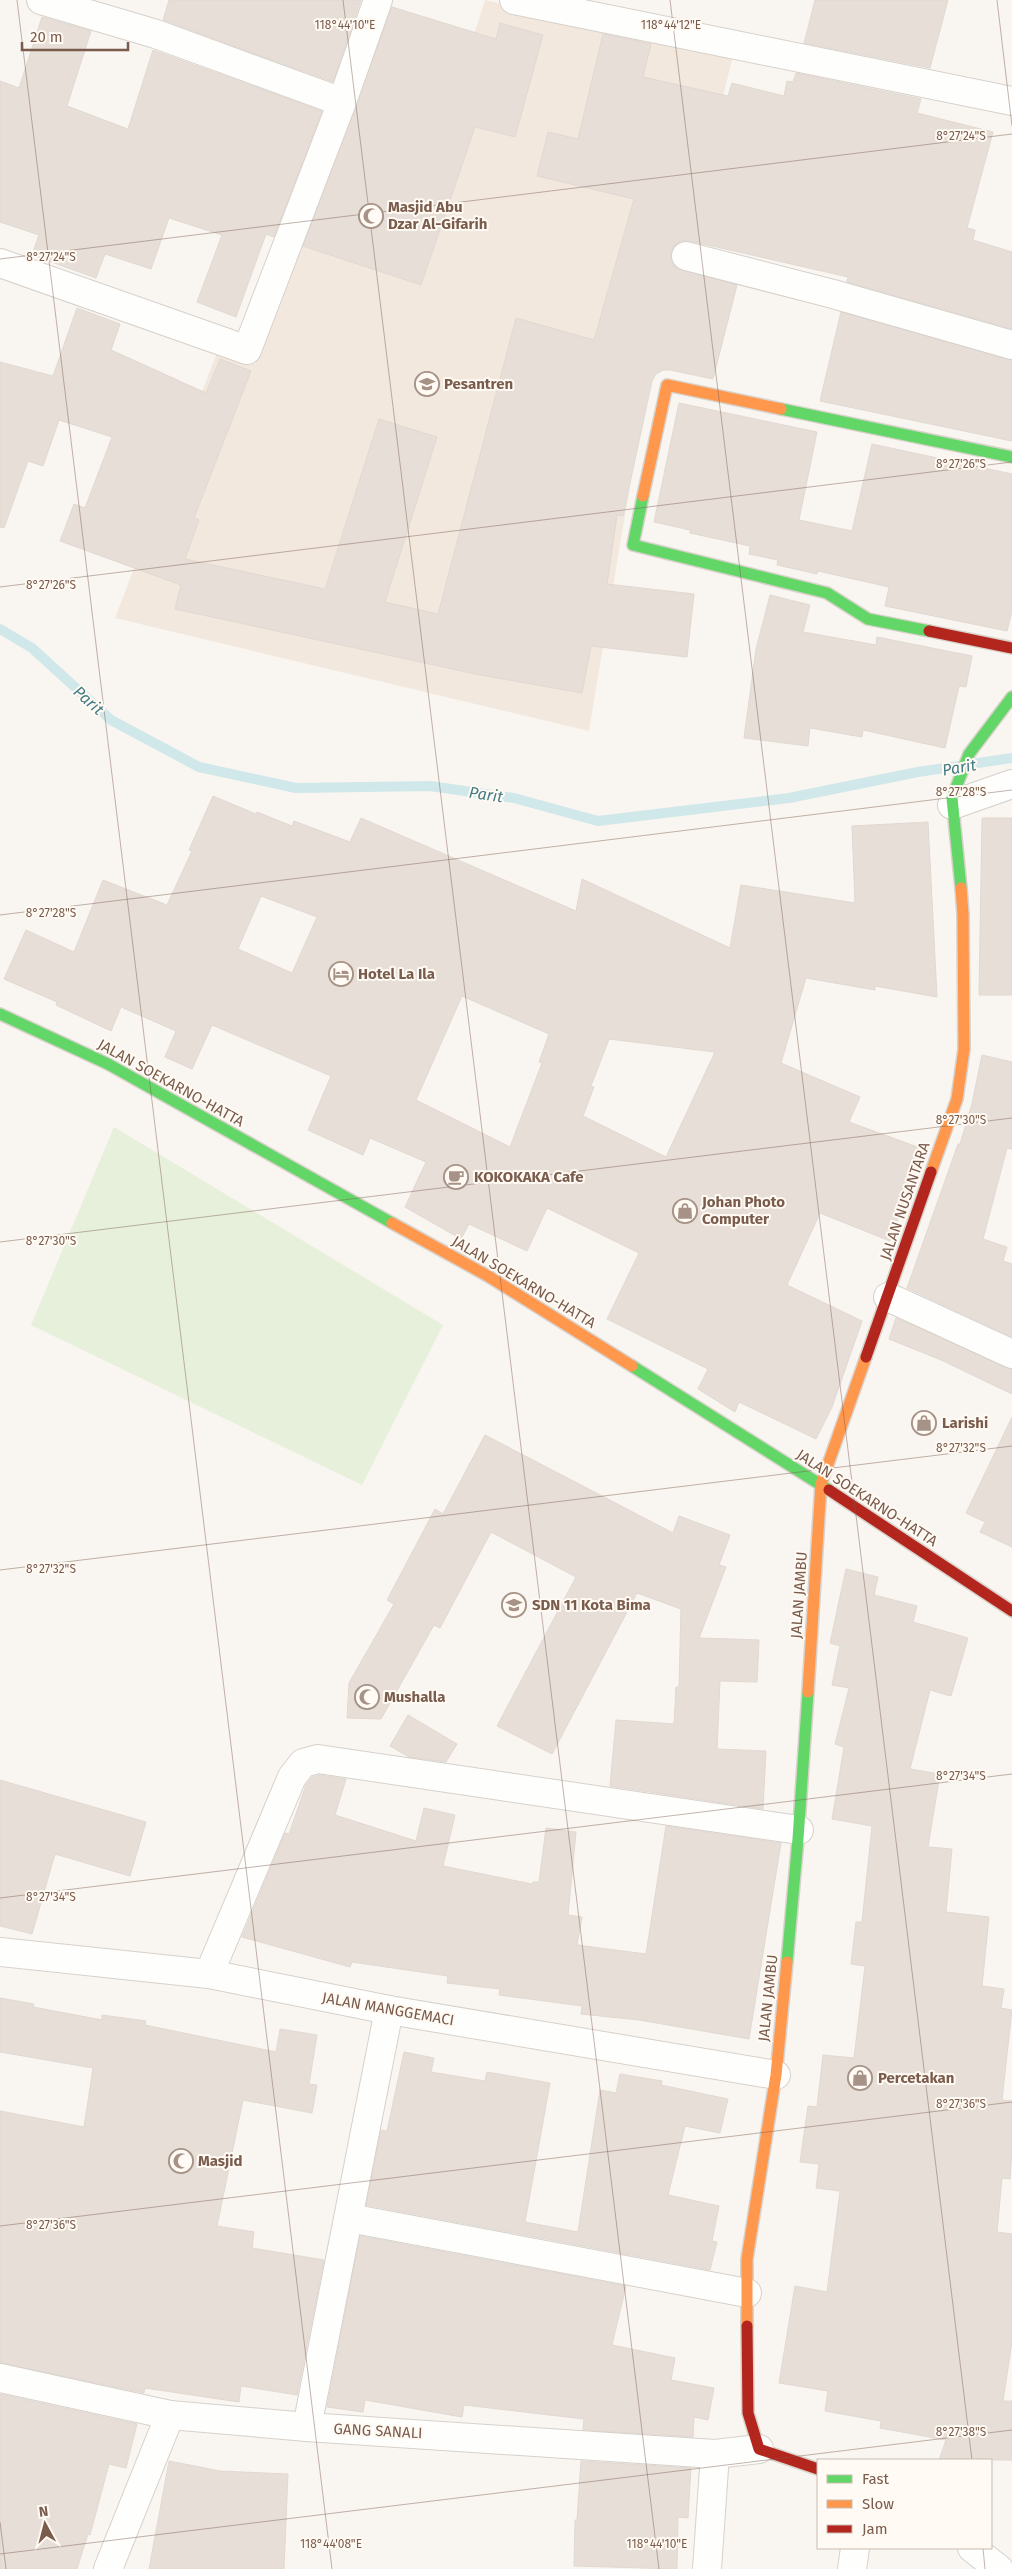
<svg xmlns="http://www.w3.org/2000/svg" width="1012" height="2569" font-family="'Fira Sans',sans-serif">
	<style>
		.residential { fill: #f2e8de }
		.green { fill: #e7f0db }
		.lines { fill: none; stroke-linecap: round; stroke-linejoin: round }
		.stream { stroke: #d0e8ea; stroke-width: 10 }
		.building { fill: #e6ded7; stroke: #e2d8d2; fill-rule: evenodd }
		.street-casing { stroke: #d7d1cb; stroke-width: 30 }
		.fast-casing { stroke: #d9d2cb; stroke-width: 14 }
		.slow-casing { stroke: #d9d2cb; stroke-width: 14 }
		.jam-casing { stroke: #d9d2cb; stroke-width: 14 }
		.street { stroke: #fefefd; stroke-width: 28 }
		.fast { stroke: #63d668; stroke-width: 11 }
		.slow { stroke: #ff974d; stroke-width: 11 }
		.jam { stroke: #b3261e; stroke-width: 11 }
		.ticks { fill: none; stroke: #7a5c4d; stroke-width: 1; stroke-opacity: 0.45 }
		.labels { text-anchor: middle; stroke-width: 4; stroke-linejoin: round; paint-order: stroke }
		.poi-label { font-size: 15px; font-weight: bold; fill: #7a5c4d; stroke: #fffaf3; text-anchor: start }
		.street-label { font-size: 15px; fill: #7a5c4d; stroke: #fffaf3 }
		.water-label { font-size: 16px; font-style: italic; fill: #437c86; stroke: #fffaf3 }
		.ticks-label { font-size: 12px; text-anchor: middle; fill: #7a5c4d; stroke: #fffaf3; stroke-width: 4; stroke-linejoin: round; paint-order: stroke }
	</style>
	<rect width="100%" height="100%" fill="#f9f5f0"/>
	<!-- residential -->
	<polygon class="residential" points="485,0 733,56 640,425 589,731 115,618 218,350 255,364 349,120 434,160"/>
	<!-- green -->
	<polygon class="green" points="114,1127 443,1325 362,1485 31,1325"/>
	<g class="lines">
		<!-- stream -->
		<polyline class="stream" points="0,629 32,648 111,720 199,767 296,788 430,786 514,798 598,821 789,798 918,772 1012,758"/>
	</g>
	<!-- building -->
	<g class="building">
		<polygon points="169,0 361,0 333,82 163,20"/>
		<polygon points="815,0 948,0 930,68 804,43"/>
		<polygon points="392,7 496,39 500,23 543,35 515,137 475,127 421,285 303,246"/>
		<polygon points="42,17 91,31 67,106 128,129 153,50 322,111 274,237 266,234 236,317 197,302 222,235 169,218 151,269 105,254 96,278 32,255 39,235 0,222 0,81 19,88"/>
		<polygon points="603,34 651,44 643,77 728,96 732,83 784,96 787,81 793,82 796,73 921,99 917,113 993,132 967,228 975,230 973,240 1012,252 1012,329 847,282 848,277 690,241 681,241 675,245 671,252 671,260 675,267 737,285 713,379 670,370 663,370 656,374 652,381 623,516 617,515 607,584 694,594 687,657 591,646 582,693 480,675 175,609 181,585 60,541 74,504 85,508 112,437 59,420 43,466 28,461 4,528 0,527 0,362 53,376 77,308 120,324 111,350 206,393 220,359 251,371 194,518 199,520 185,559 325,589 379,419 437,437 385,602 438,614 516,318 594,340 634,199 537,176 548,132 578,139"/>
		<polygon points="841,312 1012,360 1012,441 820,401"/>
		<polygon points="679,403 817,432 799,520 852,531 872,444 1012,474 1012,611 1007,631 885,606 889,587 818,571 817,574 777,565 778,560 749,554 750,546 690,533 690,530 654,522"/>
		<polygon points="770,595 810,605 803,632 876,645 877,637 972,656 966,687 959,686 945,748 863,730 862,737 810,728 808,746 744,738 756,649"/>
		<path d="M213 796 256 814 257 812 292 826 294 821 350 842 361 818 576 911 582 879 730 948 741 885 855 903 852 826 928 822 937 997 875 986V990L806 978 781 1063 860 1097 849 1122 923 1149 890 1241 820 1213 787 1285 862 1321 832 1407 816 1439 739 1402 735 1412 698 1389 708 1369 607 1319 639 1253 547 1208 527 1251 469 1224 461 1239 405 1207 426 1162 370 1138 363 1155 308 1130 331 1076 212 1025 192 1069 165 1057 176 1031 121 1007 111 1031 56 1005 57 1002 4 979 26 930 74 952 103 880 167 905 192 851 189 850ZM261 896 317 917 292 973 238 949ZM462 996 549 1034 539 1062 542 1063 510 1147 416 1100ZM609 1039 715 1052 666 1157 583 1116 594 1087 591 1086Z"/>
		<polygon points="982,818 1012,818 1012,995 979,995"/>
		<polygon points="982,1055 1012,1062 1012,1149 1007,1148 983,1239 1007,1247 1003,1261 1012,1264 1012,1337 907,1288 958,1144 960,1144 972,1104"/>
		<polygon points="896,1318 1012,1369 1012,1394 941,1360 889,1339"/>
		<polygon points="1012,1417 1012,1547 980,1532 985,1522 966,1513"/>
		<polygon points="485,1435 673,1533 679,1516 730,1535 719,1565 726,1567 699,1638 759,1640 757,1682 720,1681 717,1749 766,1751 763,1809 610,1786 616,1720 674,1724 676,1687 679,1687 681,1609 637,1593 552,1754 497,1726 576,1577 491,1532 440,1628 434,1625 381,1719 347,1718 349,1683 394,1604 387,1600 435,1509 443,1514"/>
		<polygon points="846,1569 878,1577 874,1595 917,1606 913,1622 968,1638 951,1696 930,1690 910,1769 940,1774 928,1847 952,1849 946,1912 989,1917 982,1986 1004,1989 1001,2008 1012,2010 1002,2100 1012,2101 1012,2152 1010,2179 1002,2178 997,2232 1012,2234 1012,2342 1003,2401 1012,2401 1012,2460 939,2460 946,2440 880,2428 881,2421 825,2411 828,2391 779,2383 795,2286 827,2292 840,2191 816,2188 819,2164 800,2162 808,2106 817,2107 823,2055 854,2058 865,1966 851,1964 856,1922 862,1922 872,1826 832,1819 844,1747 835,1744 849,1688 832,1685 840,1646 830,1643"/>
		<polygon points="408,1715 457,1744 446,1762 409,1757 390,1746"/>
		<polygon points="319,1775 346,1779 335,1815 416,1841 424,1808 455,1815 443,1866 532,1884 533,1882 539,1882 546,1828 576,1832 568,1915 582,1917 577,1945 646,1954 666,1826 781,1843 749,2039 639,2020 581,2014 582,2006 499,1995 500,1989 447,1983 448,1976 352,1962 350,1967 242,1937 285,1833 289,1834 306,1785 312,1777"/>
		<polygon points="0,1780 146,1822 130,1876 55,1854 32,1934 0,1926"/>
		<polygon points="0,1998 34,2004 33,2007 102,2020 102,2015 146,2021 145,2025 276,2052 280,2029 317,2035 309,2084 317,2085 312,2113 243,2100 217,2226 254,2232 252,2248 324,2260 297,2395 241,2386 239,2402 145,2388 144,2393 0,2363 0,2111 84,2127 93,2068 0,2052"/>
		<polygon points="404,2052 434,2058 431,2072 485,2081 487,2072 550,2083 525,2222 578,2232 600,2090 616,2093 620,2074 662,2081 661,2085 728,2099 720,2133 685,2126 668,2195 719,2206 712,2241 717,2242 710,2270 366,2205 381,2130 387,2131"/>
		<polygon points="360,2236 626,2286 612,2345 675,2358 671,2380 714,2388 708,2420 694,2417 693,2437 583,2430 584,2419 464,2405 462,2417 365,2400 363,2412 327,2407"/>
		<polygon points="0,2394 137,2424 126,2468 109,2464 90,2535 88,2534 77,2569 0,2569"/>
		<polygon points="169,2461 220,2471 288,2474 284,2569 149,2569"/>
		<polygon points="581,2461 691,2468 688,2518 678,2517 677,2569 574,2566 575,2520 577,2520"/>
	</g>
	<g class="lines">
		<defs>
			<g id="street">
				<polyline points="41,0 156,34 342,102 378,0"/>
				<polyline points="514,0 1012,101"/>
				<polyline points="686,256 833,294 1012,345"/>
				<polyline points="0,263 247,350 342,102"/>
				<polyline points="952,805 1012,784"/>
				<polyline points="888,1297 1012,1354"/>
				<polyline points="0,1952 209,1974 389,2010 776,2075"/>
				<polyline points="209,1974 292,1777 303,1763 318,1759 799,1830"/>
				<polyline points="349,2218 747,2293"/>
				<polyline points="0,2378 170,2415 307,2427 715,2454 759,2449"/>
				<polyline points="307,2427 389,2010"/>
				<polyline points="972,2548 999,2569"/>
				<polyline points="108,2569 170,2415"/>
				<polyline points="707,2569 715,2454"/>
				<polyline points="852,2569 855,2548"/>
			</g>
			<g id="fast">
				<polyline points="781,409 1012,457"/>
				<polyline points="643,496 633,545 827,593 868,619 929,631"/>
				<polyline points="961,888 952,798 969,754 1012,697"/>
				<polyline points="0,1014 108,1064 392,1223"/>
				<polyline points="632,1366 829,1490"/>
				<polyline points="787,1962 798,1839 808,1692"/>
			</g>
			<g id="slow">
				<polyline points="643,496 667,385 781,409"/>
				<polyline points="931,1172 957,1099 964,1049 963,914 961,888"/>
				<polyline points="392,1223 488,1276 632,1366"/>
				<polyline points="808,1692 821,1484 866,1357"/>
				<polyline points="747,2326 747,2259 776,2075 787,1962"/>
			</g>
			<g id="jam">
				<polyline points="929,631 1012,648"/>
				<polyline points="866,1357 931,1172"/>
				<polyline points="829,1490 1012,1611"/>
				<polyline points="747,2326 748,2413 759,2449 818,2469"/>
			</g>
		</defs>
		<!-- street casing -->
		<use href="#street" class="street-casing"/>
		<!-- fast casing -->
		<use href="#fast" class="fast-casing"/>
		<!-- slow casing -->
		<use href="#slow" class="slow-casing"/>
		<!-- jam casing -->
		<use href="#jam" class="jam-casing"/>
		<!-- street -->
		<use href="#street" class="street"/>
		<!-- fast -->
		<use href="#fast" class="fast"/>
		<!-- slow -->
		<use href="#slow" class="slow"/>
		<!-- jam -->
		<use href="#jam" class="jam"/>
	</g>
	<!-- ticks -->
	<path class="ticks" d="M17 0 332 2569M343 0 659 2569M670 0 972 2460M997 0 1012 126M0 259 1012 134M0 587 1012 462M0 915 1012 790M0 1242 1012 1118M0 1570 1012 1446M0 1898 1012 1774M0 2226 1012 2102M0 2522 6 2569M983 2548 985 2569M0 2554 1012 2430"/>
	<!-- icons -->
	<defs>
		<symbol id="mosque-ring" viewBox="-11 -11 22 22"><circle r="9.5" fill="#fffaf3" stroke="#a69286" stroke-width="1.5"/><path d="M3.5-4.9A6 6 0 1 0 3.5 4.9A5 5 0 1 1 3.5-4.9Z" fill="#a69286"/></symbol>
		<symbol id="school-ring" viewBox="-11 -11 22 22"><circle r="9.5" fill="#fffaf3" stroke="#a69286" stroke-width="1.5"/><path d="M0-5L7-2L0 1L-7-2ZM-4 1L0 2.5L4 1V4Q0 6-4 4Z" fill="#a69286"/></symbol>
		<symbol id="hotel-ring" viewBox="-11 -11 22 22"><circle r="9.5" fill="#fffaf3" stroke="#a69286" stroke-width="1.5"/><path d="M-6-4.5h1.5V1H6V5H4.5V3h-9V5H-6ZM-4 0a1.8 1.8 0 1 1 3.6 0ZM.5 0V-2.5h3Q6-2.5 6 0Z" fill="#a69286"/></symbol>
		<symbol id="cafe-ring" viewBox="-11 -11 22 22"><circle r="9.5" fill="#fffaf3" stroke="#a69286" stroke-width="1.5"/><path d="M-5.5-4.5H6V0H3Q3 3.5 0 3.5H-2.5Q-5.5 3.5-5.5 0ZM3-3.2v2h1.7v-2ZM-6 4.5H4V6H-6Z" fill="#a69286"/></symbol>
		<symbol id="shop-ring" viewBox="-11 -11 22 22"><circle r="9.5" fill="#fffaf3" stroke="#a69286" stroke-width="1.5"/><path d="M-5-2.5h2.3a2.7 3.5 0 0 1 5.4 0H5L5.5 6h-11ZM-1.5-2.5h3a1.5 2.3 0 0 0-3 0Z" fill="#a69286"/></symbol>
	</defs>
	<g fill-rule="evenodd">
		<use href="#mosque-ring" x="357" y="202" width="28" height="28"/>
		<use href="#school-ring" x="413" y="370" width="28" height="28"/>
		<use href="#hotel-ring" x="327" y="960" width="28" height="28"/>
		<use href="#cafe-ring" x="442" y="1163" width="28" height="28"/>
		<use href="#shop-ring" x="671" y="1197" width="28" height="28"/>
		<use href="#shop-ring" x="910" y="1409" width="28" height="28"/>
		<use href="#school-ring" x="500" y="1591" width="28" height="28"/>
		<use href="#mosque-ring" x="353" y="1683" width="28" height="28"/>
		<use href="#shop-ring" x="846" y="2064" width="28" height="28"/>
		<use href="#mosque-ring" x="167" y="2147" width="28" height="28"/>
	</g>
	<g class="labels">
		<!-- poi labels -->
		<g class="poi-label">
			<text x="388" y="212">Masjid Abu<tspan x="388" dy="17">Dzar Al-Gifarih</tspan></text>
			<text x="444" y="389">Pesantren</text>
			<text x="358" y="979">Hotel La Ila</text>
			<text x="474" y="1182">KOKOKAKA Cafe</text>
			<text x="702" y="1207">Johan Photo<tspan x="702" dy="17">Computer</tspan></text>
			<text x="942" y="1428">Larishi</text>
			<text x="532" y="1610">SDN 11 Kota Bima</text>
			<text x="384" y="1702">Mushalla</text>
			<text x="878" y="2083">Percetakan</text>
			<text x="198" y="2166">Masjid</text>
		</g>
		<!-- street labels -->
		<g class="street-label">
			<text transform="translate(171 1083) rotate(29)" y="5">JALAN SOEKARNO-HATTA</text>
			<text transform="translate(905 1201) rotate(-71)" y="5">JALAN NUSANTARA</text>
			<text transform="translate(524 1282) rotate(31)" y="5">JALAN SOEKARNO-HATTA</text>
			<text transform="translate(867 1498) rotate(33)" y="5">JALAN SOEKARNO-HATTA</text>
			<text transform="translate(799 1595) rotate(-86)" y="5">JALAN JAMBU</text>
			<text transform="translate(768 1998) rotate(-84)" y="5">JALAN JAMBU</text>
			<text transform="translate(388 2009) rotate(10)" y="5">JALAN MANGGEMACI</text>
			<text transform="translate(378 2431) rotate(3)" y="5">GANG SANALI</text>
		</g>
		<!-- water labels -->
		<g class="water-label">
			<text transform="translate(89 700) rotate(42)" y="6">Parit</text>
			<text transform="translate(959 767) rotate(-10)" y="6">Parit</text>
			<text transform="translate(486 794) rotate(8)" y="6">Parit</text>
		</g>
	</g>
	<g class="ticks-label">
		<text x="345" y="29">118°44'10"E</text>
		<text x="671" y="29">118°44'12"E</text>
		<text x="961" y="140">8°27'24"S</text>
		<text x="51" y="261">8°27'24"S</text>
		<text x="961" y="468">8°27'26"S</text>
		<text x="51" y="589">8°27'26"S</text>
		<text x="961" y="796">8°27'28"S</text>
		<text x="51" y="917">8°27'28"S</text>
		<text x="961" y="1124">8°27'30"S</text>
		<text x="51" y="1245">8°27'30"S</text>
		<text x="961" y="1452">8°27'32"S</text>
		<text x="51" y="1573">8°27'32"S</text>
		<text x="961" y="1780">8°27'34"S</text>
		<text x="51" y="1901">8°27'34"S</text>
		<text x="961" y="2108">8°27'36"S</text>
		<text x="51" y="2229">8°27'36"S</text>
		<text x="961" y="2436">8°27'38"S</text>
		<text x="331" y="2548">118°44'08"E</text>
		<text x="657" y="2548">118°44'10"E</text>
	</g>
	<!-- legend -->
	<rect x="817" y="2459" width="175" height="90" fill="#fffaf3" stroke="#cabbb1"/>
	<rect x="827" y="2475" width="25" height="8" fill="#63d668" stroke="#cabbb1"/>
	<text x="862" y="2484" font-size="15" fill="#7a5c4d">Fast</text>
	<rect x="827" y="2500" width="25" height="8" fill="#ff974d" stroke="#cabbb1"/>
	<text x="862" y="2509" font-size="15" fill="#7a5c4d">Slow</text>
	<rect x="827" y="2525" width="25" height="8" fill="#b3261e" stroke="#cabbb1"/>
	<text x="862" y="2534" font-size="15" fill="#7a5c4d">Jam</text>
	<!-- north arrow -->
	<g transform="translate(45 2524) rotate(353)" stroke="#fffaf3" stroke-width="4" paint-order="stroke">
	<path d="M0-4L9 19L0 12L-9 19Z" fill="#7a5c4d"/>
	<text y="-8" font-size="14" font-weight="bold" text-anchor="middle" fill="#7a5c4d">N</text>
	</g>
	<!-- scale -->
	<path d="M22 42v8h106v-8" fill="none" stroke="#7a5c4d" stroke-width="2.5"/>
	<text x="30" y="42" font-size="15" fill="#7a5c4d" stroke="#fffaf3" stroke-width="4" paint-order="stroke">20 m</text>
</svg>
